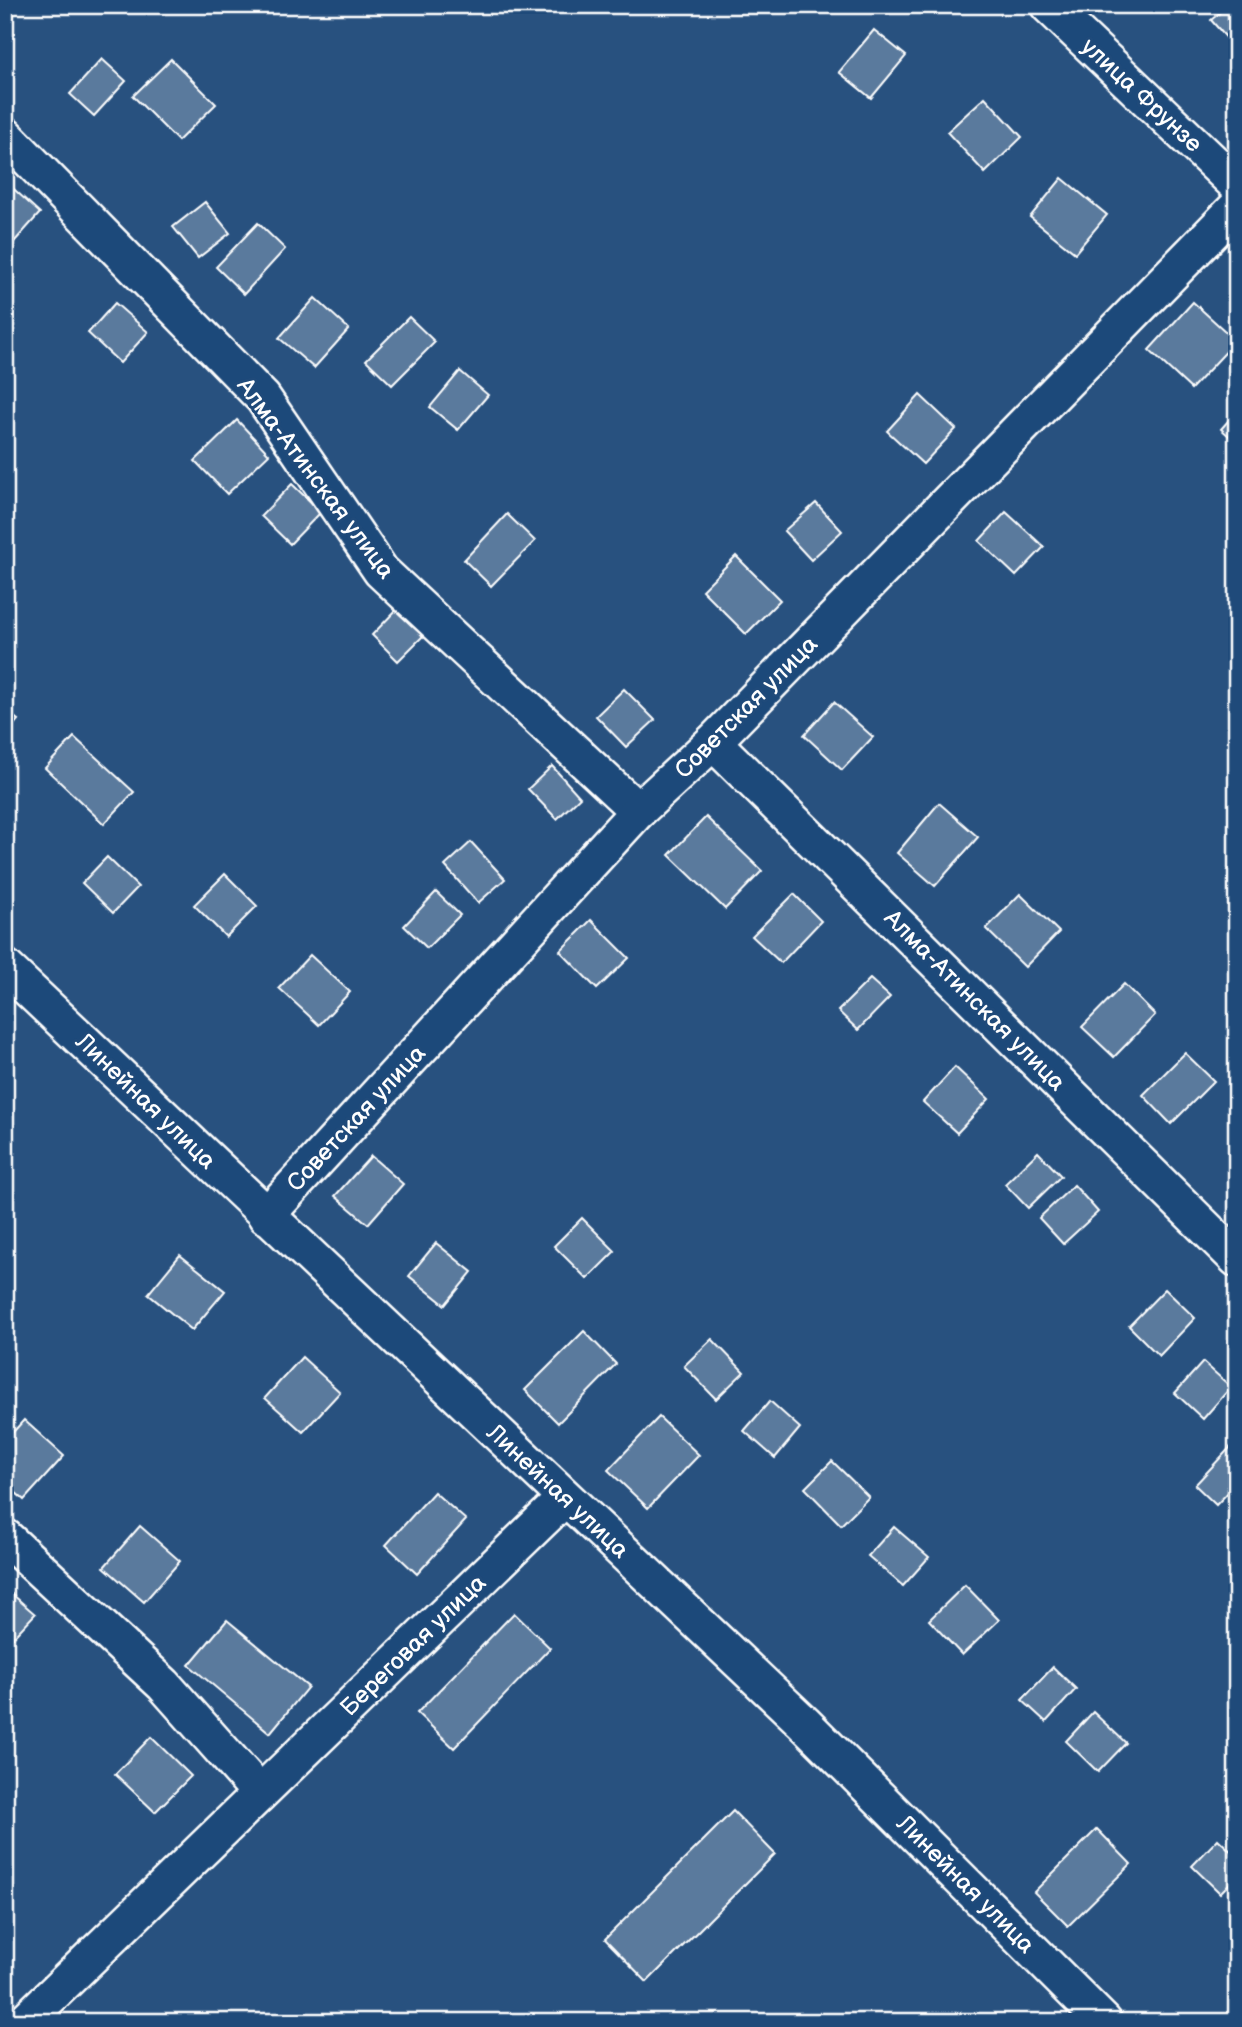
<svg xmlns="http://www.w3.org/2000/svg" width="1242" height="2027" font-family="'Balsamiq Sans',sans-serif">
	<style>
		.building { fill: #5a7a9d; stroke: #fff; stroke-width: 2 }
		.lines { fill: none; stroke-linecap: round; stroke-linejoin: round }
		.minor-casing { stroke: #fff; stroke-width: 40 }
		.minor { stroke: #1f4a7a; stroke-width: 35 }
		.labels { text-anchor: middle; stroke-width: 6; stroke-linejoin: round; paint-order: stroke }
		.street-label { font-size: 24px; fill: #fff; stroke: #1f4a7a }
	</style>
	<rect width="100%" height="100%" fill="#28517f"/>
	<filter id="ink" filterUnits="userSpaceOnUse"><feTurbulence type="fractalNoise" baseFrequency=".0143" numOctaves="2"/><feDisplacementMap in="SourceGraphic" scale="14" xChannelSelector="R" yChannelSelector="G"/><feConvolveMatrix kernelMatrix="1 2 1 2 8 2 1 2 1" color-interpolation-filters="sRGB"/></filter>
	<g filter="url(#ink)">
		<!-- building -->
		<g class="building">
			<polygon points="1229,5 1237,5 1237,50 1211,20"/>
			<polygon points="874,30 906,56 871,98 839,72"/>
			<polygon points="102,59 126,81 94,116 70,94"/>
			<polygon points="171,59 216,104 178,141 133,96"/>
			<polygon points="985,97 1022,137 985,173 947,132"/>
			<polygon points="1062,178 1107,215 1075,253 1030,217"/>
			<polygon points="5,181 40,213 14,242 5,234"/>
			<polygon points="205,202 230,233 198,258 173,227"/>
			<polygon points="258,223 285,249 244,294 216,267"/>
			<polygon points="315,298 349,329 314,368 279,338"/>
			<polygon points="1193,302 1236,341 1191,389 1149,350"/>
			<polygon points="115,303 148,332 120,363 88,333"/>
			<polygon points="409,317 435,342 392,385 366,360"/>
			<polygon points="460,371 488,395 458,430 430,407"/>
			<polygon points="920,395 956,429 923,464 887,431"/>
			<polygon points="1237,411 1237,443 1221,429"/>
			<polygon points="237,420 269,454 227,494 195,461"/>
			<polygon points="292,484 321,512 290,544 261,516"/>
			<polygon points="816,503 842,531 811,560 784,531"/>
			<polygon points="1006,512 1044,547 1016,576 979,541"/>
			<polygon points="507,514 535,541 491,586 464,560"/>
			<polygon points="736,556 780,600 746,634 702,590"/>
			<polygon points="401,605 427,632 398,661 372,635"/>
			<polygon points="624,689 655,720 626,747 596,716"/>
			<polygon points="834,702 873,737 842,770 804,735"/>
			<polygon points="5,710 18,720 5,736"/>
			<polygon points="74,737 134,792 104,824 45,768"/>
			<polygon points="552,766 580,797 557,819 528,789"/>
			<polygon points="939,803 978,837 935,886 897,853"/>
			<polygon points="706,817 762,871 725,909 669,855"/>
			<polygon points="471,842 505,879 478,903 445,866"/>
			<polygon points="107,857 138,887 113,913 82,883"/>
			<polygon points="225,874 257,906 226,937 194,905"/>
			<polygon points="436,892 460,915 427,948 404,926"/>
			<polygon points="794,894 821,921 781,963 752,936"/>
			<polygon points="1020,894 1059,932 1025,967 986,929"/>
			<polygon points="591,920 629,958 597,989 560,951"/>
			<polygon points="310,955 350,992 319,1025 279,988"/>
			<polygon points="870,979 890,997 858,1030 838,1011"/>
			<polygon points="1124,984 1155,1015 1114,1057 1082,1027"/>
			<polygon points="1185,1053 1214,1081 1171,1124 1143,1095"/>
			<polygon points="955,1067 989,1099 957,1133 923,1102"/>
			<polygon points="1038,1152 1061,1176 1028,1208 1005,1184"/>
			<polygon points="371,1156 403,1184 368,1224 335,1196"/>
			<polygon points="1074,1185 1098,1212 1063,1244 1039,1218"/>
			<polygon points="582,1218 615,1251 587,1279 554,1246"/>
			<polygon points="436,1243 472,1272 445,1305 409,1276"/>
			<polygon points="180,1255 225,1291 192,1330 148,1294"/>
			<polygon points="1165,1289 1195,1318 1159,1356 1129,1326"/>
			<polygon points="584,1331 616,1364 558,1423 525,1390"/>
			<polygon points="712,1339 744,1372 716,1399 684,1366"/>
			<polygon points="302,1357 340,1392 303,1432 265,1398"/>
			<polygon points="1203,1362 1231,1387 1203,1419 1175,1393"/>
			<polygon points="770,1401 800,1428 775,1458 744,1431"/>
			<polygon points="659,1417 699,1455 648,1508 608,1470"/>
			<polygon points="24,1420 64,1456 24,1500 5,1483 5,1441"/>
			<polygon points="1237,1440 1237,1483 1216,1505 1195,1485"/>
			<polygon points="832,1461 869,1497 841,1525 805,1488"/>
			<polygon points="434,1492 466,1520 417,1574 386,1545"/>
			<polygon points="140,1526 180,1561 144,1602 104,1567"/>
			<polygon points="894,1527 929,1557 903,1586 868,1556"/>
			<polygon points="965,1585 999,1620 962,1655 929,1620"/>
			<polygon points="5,1588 35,1614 5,1646"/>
			<polygon points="514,1613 550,1648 454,1748 417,1713"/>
			<polygon points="227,1620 308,1687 270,1733 189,1665"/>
			<polygon points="1053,1667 1076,1689 1046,1722 1022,1700"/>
			<polygon points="1093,1712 1126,1743 1098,1772 1066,1741"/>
			<polygon points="151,1737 191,1776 155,1812 115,1774"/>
			<polygon points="733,1811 775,1854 647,1982 605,1939"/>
			<polygon points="1097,1829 1131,1864 1068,1926 1034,1892"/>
			<polygon points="1218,1839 1237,1857 1237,1876 1220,1893 1192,1866"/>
		</g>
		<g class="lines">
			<defs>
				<g id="minor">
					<polyline points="1048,5 1237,185"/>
					<polyline points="5,135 263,398 381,571 638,811"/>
					<polyline points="713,742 1237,1259"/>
					<polyline points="5,967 804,1723 1104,2022"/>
					<polyline points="266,1216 638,811 713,742 1237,207"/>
					<polyline points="5,1537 164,1685 260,1793"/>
					<polyline points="24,2022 565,1498"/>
				</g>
			</defs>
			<!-- minor casing -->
			<use href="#minor" class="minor-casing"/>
			<!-- minor -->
			<use href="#minor" class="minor"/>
		</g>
	</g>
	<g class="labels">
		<!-- street labels -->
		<g class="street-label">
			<text transform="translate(1142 95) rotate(43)" y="8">улица Фрунзе</text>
			<text transform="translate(316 478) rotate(53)" y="8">Алма-Атинская улица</text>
			<text transform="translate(746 707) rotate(-45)" y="8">Советская улица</text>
			<text transform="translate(975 1000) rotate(45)" y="8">Алма-Атинская улица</text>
			<text transform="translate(146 1101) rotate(44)" y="8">Линейная улица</text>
			<text transform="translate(356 1118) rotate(-47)" y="8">Советская улица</text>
			<text transform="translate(558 1491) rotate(43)" y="8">Линейная улица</text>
			<text transform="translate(413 1645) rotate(-44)" y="8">Береговая улица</text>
			<text transform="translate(966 1884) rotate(45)" y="8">Линейная улица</text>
		</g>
	</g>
	<!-- margin -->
	<rect width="1242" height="2027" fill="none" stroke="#1f4a7a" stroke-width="28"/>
	<rect x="14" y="14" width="1214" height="1999" fill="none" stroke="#fff" stroke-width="2.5" filter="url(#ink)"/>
</svg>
